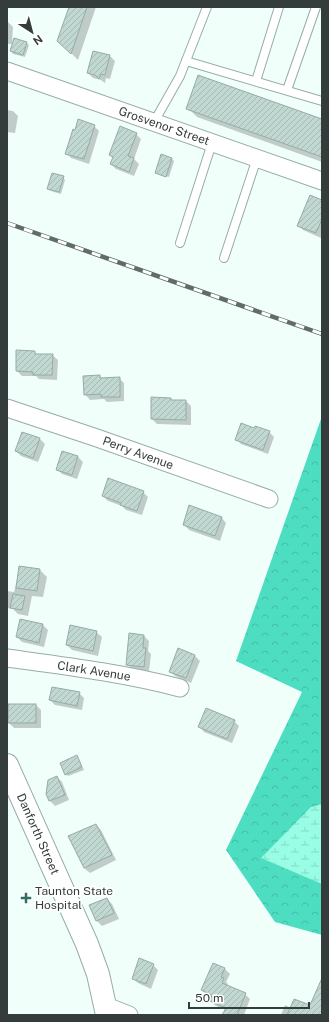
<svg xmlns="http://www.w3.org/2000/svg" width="329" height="1022" font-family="'Public Sans',sans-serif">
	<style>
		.forest { fill: url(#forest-crowns) }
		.wetland { fill: url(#wetland-marsh) }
		.shadow { fill: #0003 }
		.building { fill: url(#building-hatch); stroke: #96aca6 }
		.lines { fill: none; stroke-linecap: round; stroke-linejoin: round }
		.lane-casing { stroke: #96ada7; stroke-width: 10 }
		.street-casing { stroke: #96ada7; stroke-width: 19 }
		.secondary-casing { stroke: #96ada7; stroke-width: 24 }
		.lane { stroke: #fff; stroke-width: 8 }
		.street { stroke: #fff; stroke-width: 17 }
		.secondary { stroke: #fff; stroke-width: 22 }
		.rail-casing { stroke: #616c69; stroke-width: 4.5 }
		.rail { stroke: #fff; stroke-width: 3; stroke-dasharray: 9; stroke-linecap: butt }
		.poi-dot { fill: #2d7163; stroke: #fff; stroke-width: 1.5 }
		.labels { text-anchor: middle; stroke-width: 4; stroke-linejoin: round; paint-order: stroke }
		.street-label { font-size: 12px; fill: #343d3b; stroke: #fff }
		.poi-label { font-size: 12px; fill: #343d3b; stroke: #fff; text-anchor: start }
	</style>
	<defs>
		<pattern id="forest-crowns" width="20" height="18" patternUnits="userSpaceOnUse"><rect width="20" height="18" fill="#4ddec1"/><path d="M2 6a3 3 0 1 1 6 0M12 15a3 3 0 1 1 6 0" fill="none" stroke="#44bfa7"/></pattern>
		<pattern id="wetland-marsh" width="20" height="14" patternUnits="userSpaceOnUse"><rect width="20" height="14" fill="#99fde6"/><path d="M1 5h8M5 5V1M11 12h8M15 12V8" fill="none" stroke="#84dac6"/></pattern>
		<pattern id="building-hatch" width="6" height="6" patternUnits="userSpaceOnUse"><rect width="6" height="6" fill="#c0d8d1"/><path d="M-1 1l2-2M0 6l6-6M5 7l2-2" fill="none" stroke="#a6bab4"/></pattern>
	</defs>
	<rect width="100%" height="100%" fill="#f1fffb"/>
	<!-- forest -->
	<polygon class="forest" points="322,416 322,935 275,922 226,850 302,692 236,661"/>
	<!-- wetland -->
	<polygon class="wetland" points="322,804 322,884 261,858 311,807"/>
	<!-- shadow -->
	<g class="shadow">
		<polygon points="70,7 96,7 78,60 67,49"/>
		<polygon points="7,21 13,27 12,44 7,44"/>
		<polygon points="26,42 29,45 25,57 13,54 11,51"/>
		<polygon points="93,52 110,56 115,61 110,79 106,78 105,83 101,80 93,78 88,73"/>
		<polygon points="188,108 322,120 322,162 197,117"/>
		<polygon points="7,110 13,111 18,116 15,133 7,132"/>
		<polygon points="94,126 99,131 89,164 71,158 66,153"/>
		<polygon points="136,134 141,139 134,159 139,164 134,176 116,169 111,164 113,158 110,155"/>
		<polygon points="161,156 172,159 174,161 169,177 156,173"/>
		<polygon points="63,177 65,180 61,194 51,191 48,189"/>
		<polygon points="322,201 322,235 321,238 303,230 298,225"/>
		<polygon points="35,352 37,355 52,355 58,360 57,380 39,379 36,376 22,376 17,371"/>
		<polygon points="100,376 102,378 119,378 124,383 124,401 107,402 104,399 90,400 85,394"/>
		<polygon points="152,398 171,399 173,401 186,401 191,406 191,425 157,424 152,419"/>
		<polygon points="269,432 274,437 268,454 241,444 236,439"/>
		<polygon points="22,433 40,439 45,444 38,462 21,456 16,451"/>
		<polygon points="78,457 83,462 77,479 62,474 57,469"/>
		<polygon points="143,492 148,497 142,515 126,510 122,506 108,501 103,496"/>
		<polygon points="221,517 226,523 220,541 189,530 184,524"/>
		<polygon points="20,567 40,570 47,577 43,597 32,596 28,616 18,614 13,609 7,608 7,591 14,592"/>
		<polygon points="43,625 48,630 44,647 22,642 17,637"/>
		<polygon points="96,632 102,637 98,656 72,650 67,645"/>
		<polygon points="144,636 149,641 148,651 151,654 149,671 132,669 127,664"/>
		<polygon points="195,656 200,661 191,683 175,676 170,671"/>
		<polygon points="79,693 84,698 82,710 55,705 50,700"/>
		<polygon points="36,705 41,710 41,728 14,728 9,723"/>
		<polygon points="234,721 239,726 232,743 204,732 199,726"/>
		<polygon points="77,756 84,770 68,776 66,774"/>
		<polygon points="57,777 62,782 69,800 55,806 50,801 47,794"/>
		<polygon points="96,825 101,830 116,860 90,873 84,868"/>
		<polygon points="107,899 112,904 119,919 102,926 97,921 91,906"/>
		<polygon points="213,964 225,969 230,974 226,982 228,984 227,986 245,994 250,999 244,1015 226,1015 226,1010 216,1006 211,1001 212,997 207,995 202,990"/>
		<polygon points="153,965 158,970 151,989 138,983 133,978"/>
		<polygon points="322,993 322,1013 320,1015 281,1015 285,1005 291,1008 310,1007"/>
	</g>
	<!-- building -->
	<g class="building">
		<polygon points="69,7 87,7 71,54 57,41"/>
		<polygon points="14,38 27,42 23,55 10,51"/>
		<polygon points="93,51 110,55 105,75 101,74 99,79 95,75 87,73"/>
		<polygon points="198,75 322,119 322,157 186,109"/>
		<polygon points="78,119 95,125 84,159 65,154 73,129 75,130"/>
		<polygon points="120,126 137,133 128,156 134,158 129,172 110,164 113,157 109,155"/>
		<polygon points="161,154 172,158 166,177 155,173"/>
		<polygon points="52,173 64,176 59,192 47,189"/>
		<polygon points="310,195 322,200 322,219 316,233 297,226"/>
		<polygon points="16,350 35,351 35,354 53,354 52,375 33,375 33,372 16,371"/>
		<polygon points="100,375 100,378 120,377 120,397 101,397 101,394 84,395 83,376"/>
		<polygon points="151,397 171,398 171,400 186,400 186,420 151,419"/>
		<polygon points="241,423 254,428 255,426 270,431 263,450 235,440"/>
		<polygon points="22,432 40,438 33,458 15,451"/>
		<polygon points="62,451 78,456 72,475 56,470"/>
		<polygon points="108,478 144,491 137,511 120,505 121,503 102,496"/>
		<polygon points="189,505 222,517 215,536 183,525"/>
		<polygon points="19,566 40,569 37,591 16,588"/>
		<polygon points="13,594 25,596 22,610 10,608"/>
		<polygon points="20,619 43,624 39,643 16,637"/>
		<polygon points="70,625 97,631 93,651 66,645"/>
		<polygon points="129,633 144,635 143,648 146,648 144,667 126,665"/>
		<polygon points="178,648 195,655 186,678 169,672"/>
		<polygon points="52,687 80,692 77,706 49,700"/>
		<rect x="8" y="704" width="28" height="19"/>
		<polygon points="206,708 235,720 227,739 198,727"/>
		<polygon points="77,755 82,767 65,775 60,763"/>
		<polygon points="57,776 65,795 49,801 46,794 48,780"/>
		<polygon points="96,824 112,855 84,868 68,836"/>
		<polygon points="107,898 114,913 96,921 89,905"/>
		<polygon points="139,958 154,964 146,984 132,979"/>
		<polygon points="213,963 225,968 221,977 224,978 222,983 246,993 237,1015 222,1015 226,1008 210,1001 212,995 201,990"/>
		<polygon points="322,978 322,1015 287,1015 294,999 310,1005"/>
	</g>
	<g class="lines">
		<defs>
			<g id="lane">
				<polyline points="186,61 322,101"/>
				<polyline points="256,81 279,7"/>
				<polyline points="287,90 316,7"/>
				<polyline points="154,122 180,76 207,7"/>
				<polyline points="180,243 212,143"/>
				<polyline points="224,258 257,158"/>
			</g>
			<g id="street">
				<polyline points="7,71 322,181"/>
				<polyline points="7,408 97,438 269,499"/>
				<path d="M7 658C65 666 123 673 180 688"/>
				<polyline points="106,1006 129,1015"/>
			</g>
			<polyline id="secondary" points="7,765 87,944 98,974 107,1015"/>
		</defs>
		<!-- lane casing -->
		<use href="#lane" class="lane-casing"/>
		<!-- street casing -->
		<use href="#street" class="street-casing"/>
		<!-- secondary casing -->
		<use href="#secondary" class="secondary-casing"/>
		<!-- lane -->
		<use href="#lane" class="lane"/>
		<!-- street -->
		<use href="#street" class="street"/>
		<!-- secondary -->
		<use href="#secondary" class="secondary"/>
		<defs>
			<polyline id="rail" points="7,223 322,334"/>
		</defs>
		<!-- rail casing -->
		<use href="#rail" class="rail-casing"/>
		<!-- rail -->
		<use href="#rail" class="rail"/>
	</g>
	<!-- markers -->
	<path class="poi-dot" d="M24 892h4v4h4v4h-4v4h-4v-4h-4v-4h4z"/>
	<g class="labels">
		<!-- street labels -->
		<g class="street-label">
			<text transform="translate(164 126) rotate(19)" y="4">Grosvenor Street</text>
			<text transform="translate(138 453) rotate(20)" y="4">Perry Avenue</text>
			<text transform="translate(94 671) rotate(9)" y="4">Clark Avenue</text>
			<text transform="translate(38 834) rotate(66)" y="4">Danforth Street</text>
		</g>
		<!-- poi labels -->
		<g class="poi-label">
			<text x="35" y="895">Taunton State<tspan x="35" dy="14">Hospital</tspan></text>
		</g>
	</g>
	<!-- border -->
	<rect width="329" height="1022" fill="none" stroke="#343d3b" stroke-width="16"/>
	<!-- north arrow -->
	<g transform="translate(32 32) rotate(144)" stroke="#ffffff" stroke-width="3" paint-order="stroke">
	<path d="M0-3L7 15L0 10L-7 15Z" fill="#343d3b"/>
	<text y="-6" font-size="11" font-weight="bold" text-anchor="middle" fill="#343d3b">N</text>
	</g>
	<!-- scale -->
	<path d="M189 1002v6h120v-6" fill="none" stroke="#343d3b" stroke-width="2"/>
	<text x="195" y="1002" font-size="12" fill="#343d3b" stroke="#ffffff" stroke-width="3" paint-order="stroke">50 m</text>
</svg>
